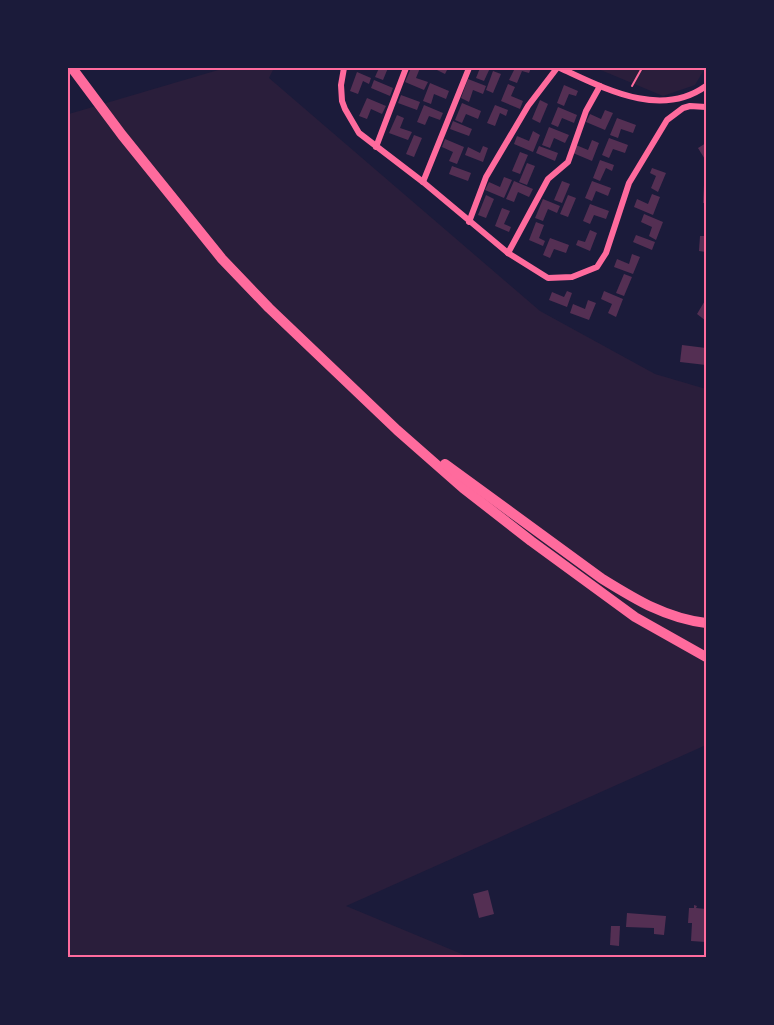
<svg xmlns="http://www.w3.org/2000/svg" width="774" height="1025" font-family="Karla,sans-serif">
	<style>
		.green { fill: #2a1e3b }
		.building { fill: #542f53 }
		.lines { fill: none; stroke-linecap: round; stroke-linejoin: round }
		.path { stroke: #ff6b9d; stroke-width: 2 }
		.minor { stroke: #ff6b9d; stroke-width: 6 }
		.primary { stroke: #ff6b9d; stroke-width: 10 }
		.neatline { fill: none; stroke: #ff6b9d; stroke-width: 2 }
	</style>
	<rect width="100%" height="100%" fill="#1b1b3a"/>
	<!-- green -->
	<g class="green">
		<polygon points="225,68 274,68 269,78 540,311 655,374 706,389 706,745 346,906 469,957 68,957 68,113 69,114"/>
		<polygon points="596,68 705,68 695,85 663,96"/>
	</g>
	<!-- building -->
	<g class="building">
		<polygon points="379,68 388,68 383,80 375,77"/>
		<polygon points="411,68 420,68 416,78 428,82 424,90 405,82"/>
		<polygon points="439,68 448,68 445,74 437,70"/>
		<polygon points="480,68 490,68 484,81 476,78"/>
		<polygon points="515,68 531,68 529,73 522,71 517,83 509,80"/>
		<polygon points="493,71 501,74 493,93 486,90"/>
		<polygon points="357,72 371,78 369,84 363,81 358,94 350,91"/>
		<polygon points="468,79 486,86 483,94 473,90 469,102 461,98"/>
		<polygon points="374,80 393,88 390,96 371,88"/>
		<polygon points="430,83 449,91 446,99 434,94 431,104 423,101"/>
		<polygon points="508,84 515,87 511,96 523,101 520,109 501,101"/>
		<polygon points="564,85 578,91 576,96 569,94 564,106 557,103"/>
		<polygon points="401,95 420,102 417,110 398,103"/>
		<polygon points="367,98 386,106 382,114 371,109 367,119 359,116"/>
		<polygon points="540,100 548,104 540,123 532,119"/>
		<polygon points="462,103 481,111 478,119 466,114 462,123 455,120"/>
		<polygon points="424,105 443,113 440,120 429,116 425,125 417,122"/>
		<polygon points="495,105 508,110 506,116 500,113 495,126 487,123"/>
		<polygon points="558,107 577,115 574,123 562,118 558,127 551,124"/>
		<polygon points="605,110 613,113 605,130 586,122 590,114 601,119"/>
		<polygon points="397,115 404,118 400,128 412,132 408,140 389,133"/>
		<polygon points="617,118 636,125 633,133 621,129 618,138 610,135"/>
		<polygon points="453,121 472,129 469,136 450,129"/>
		<polygon points="549,127 569,135 565,143 554,138 550,148 542,145"/>
		<polygon points="533,131 540,135 533,152 514,144 517,136 529,141"/>
		<polygon points="414,135 422,138 414,157 406,154"/>
		<polygon points="609,138 628,145 625,153 613,149 609,158 602,155"/>
		<polygon points="445,139 464,147 457,164 449,161 453,152 442,147"/>
		<polygon points="592,140 599,143 592,161 573,153 576,145 588,150"/>
		<polygon points="706,143 706,161 698,148"/>
		<polygon points="483,146 488,148 483,162 465,155 468,147 480,153"/>
		<polygon points="539,146 558,153 555,161 536,153"/>
		<polygon points="520,152 528,155 520,174 512,171"/>
		<polygon points="600,160 614,165 612,171 606,168 600,181 593,178"/>
		<polygon points="527,163 535,166 527,185 519,182"/>
		<polygon points="452,166 471,173 468,181 449,174"/>
		<polygon points="652,168 666,173 658,192 651,188 656,176 650,173"/>
		<polygon points="504,177 512,180 504,198 485,190 489,182 500,187"/>
		<polygon points="514,181 533,189 529,197 518,192 514,202 506,199"/>
		<polygon points="562,181 570,184 562,203 554,200"/>
		<polygon points="592,181 611,188 608,196 596,191 592,201 585,198"/>
		<polygon points="704,185 706,185 706,203 703,203"/>
		<polygon points="652,194 660,197 653,215 634,207 637,199 648,204"/>
		<polygon points="486,195 494,199 486,218 478,215"/>
		<polygon points="568,195 576,198 568,217 560,214"/>
		<polygon points="543,199 560,206 557,213 548,209 543,221 535,218"/>
		<polygon points="590,204 609,211 606,219 594,215 590,224 583,221"/>
		<polygon points="502,208 510,211 504,224 511,227 509,232 495,226"/>
		<polygon points="644,214 663,222 656,240 649,236 652,227 641,222"/>
		<polygon points="536,222 544,225 539,238 545,241 543,246 529,240"/>
		<polygon points="590,230 597,233 590,251 576,245 578,240 585,242"/>
		<polygon points="636,235 655,242 652,250 633,242"/>
		<polygon points="700,236 706,236 706,252 699,251"/>
		<polygon points="550,238 569,245 566,253 554,249 550,258 543,255"/>
		<polygon points="632,254 640,257 633,274 614,267 617,259 629,264"/>
		<polygon points="624,274 632,277 624,296 616,293"/>
		<polygon points="567,291 572,293 567,307 549,300 552,292 564,297"/>
		<polygon points="604,291 623,299 616,317 608,313 612,304 601,299"/>
		<polygon points="706,299 706,321 697,314"/>
		<polygon points="588,300 596,303 589,320 570,313 573,304 585,309"/>
		<polygon points="682,345 706,348 706,365 680,362"/>
		<polygon points="488,890 494,914 479,918 473,894"/>
		<polygon points="694,905 697,906 696,908 706,909 706,942 691,941 692,923 688,923 689,908 694,908"/>
		<polygon points="627,913 666,916 664,935 654,934 654,928 626,927"/>
		<polygon points="611,926 620,926 619,946 610,945"/>
	</g>
	<g class="lines">
		<!-- path -->
		<polyline class="path" points="632,86 642,68"/>
		<!-- minor -->
		<g class="minor">
			<polyline points="344,68 341,85 342,101 345,109 359,133 423,182 508,253 548,278 572,277 597,267 606,253 629,183 667,120 683,108 690,106 706,107"/>
			<path d="M560 68C604 88 660 119 706 86"/>
			<polyline points="376,147 406,68"/>
			<polyline points="423,182 469,68"/>
			<polyline points="469,222 486,177 528,106 557,68"/>
			<polyline points="508,253 548,179 568,162 586,111 600,86"/>
		</g>
		<!-- primary -->
		<g class="primary">
			<polyline points="72,68 122,135 222,259 269,308 397,430 463,488 531,541 635,617 706,657"/>
			<path d="M445 464 601 578C635 599 665 618 706 623"/>
		</g>
	</g>
	<!-- border -->
	<rect width="774" height="1025" fill="none" stroke="#1b1b3a" stroke-width="138"/>
	<rect x="69" y="69" width="636" height="887" class="neatline"/>
</svg>
